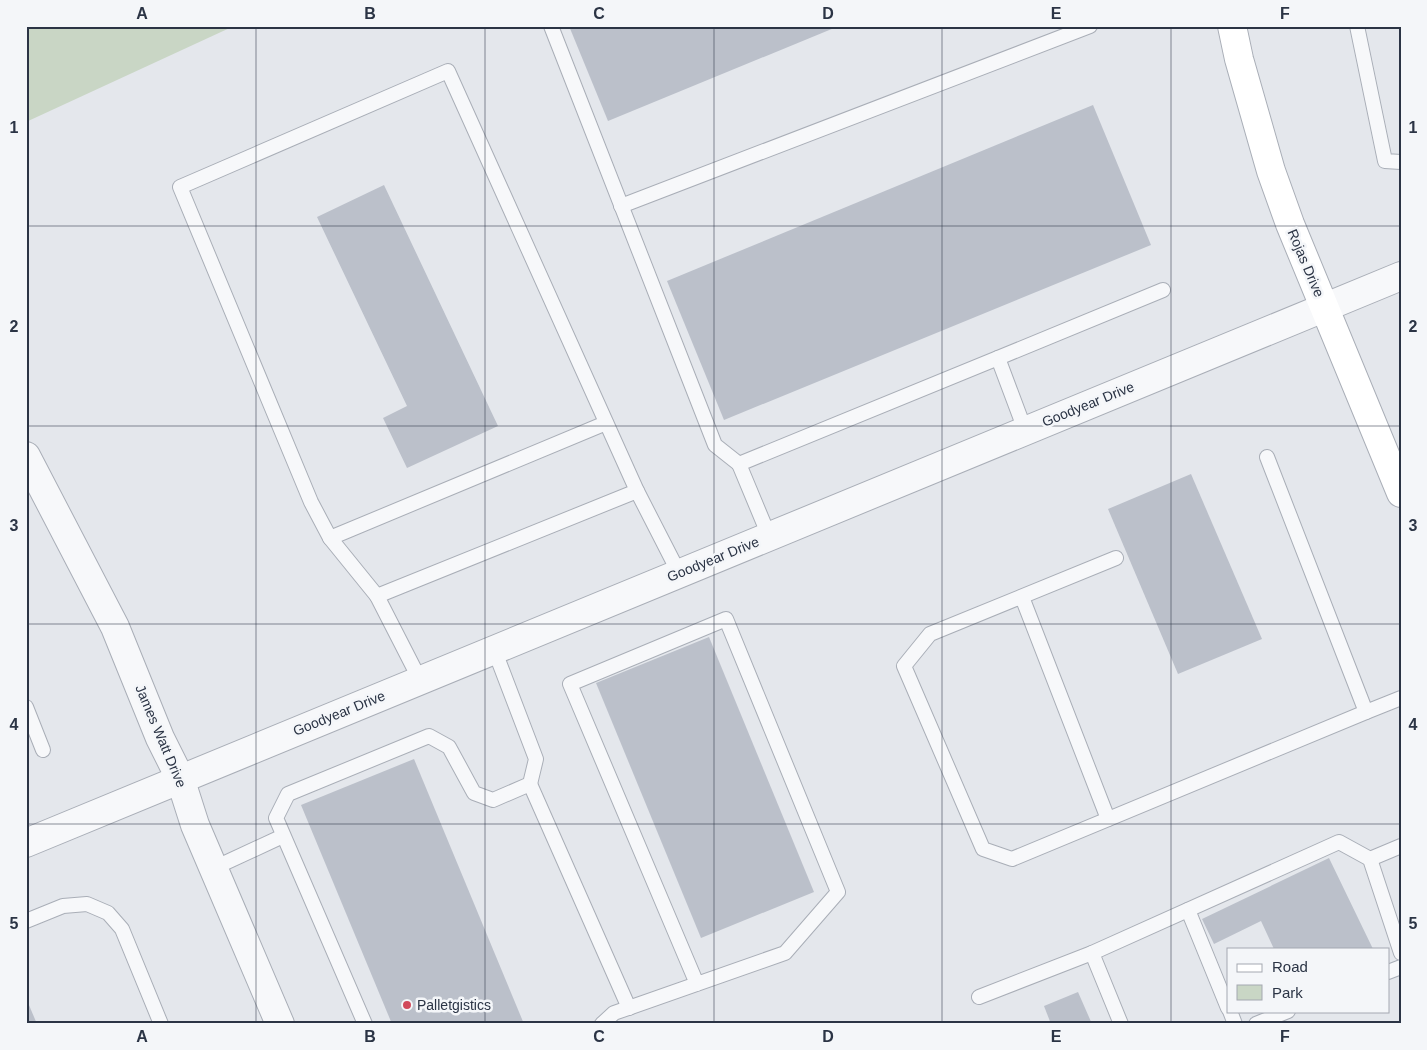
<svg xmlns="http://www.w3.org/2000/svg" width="1427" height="1050" font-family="Arial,sans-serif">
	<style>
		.green { fill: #c9d6c5 }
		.building { fill: #bbc0ca }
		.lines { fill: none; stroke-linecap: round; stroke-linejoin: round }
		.service-casing { stroke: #a9aeb7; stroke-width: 16 }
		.tertiary-casing { stroke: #a9aeb7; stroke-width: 30 }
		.secondary-casing { stroke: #a9aeb7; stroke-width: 30 }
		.service { stroke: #f7f8fa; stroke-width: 14 }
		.tertiary { stroke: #f7f8fa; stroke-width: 28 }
		.secondary { stroke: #fff; stroke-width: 28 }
		.grid { fill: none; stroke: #2b3445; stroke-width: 1; stroke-opacity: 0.55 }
		.poi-dot { fill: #d1495b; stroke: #f4f6f9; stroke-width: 2 }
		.labels { text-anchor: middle; stroke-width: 5; stroke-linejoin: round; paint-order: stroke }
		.street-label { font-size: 14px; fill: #2b3445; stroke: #f4f6f9 }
		.poi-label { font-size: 14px; fill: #2b3445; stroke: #f4f6f9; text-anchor: start }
		.neatline { fill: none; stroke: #2b3445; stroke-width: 2 }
		.grid-label { font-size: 16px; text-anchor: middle; font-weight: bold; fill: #2b3445 }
	</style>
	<rect width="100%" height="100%" fill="#e4e7ec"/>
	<!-- green -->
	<polygon class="green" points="26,26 234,26 26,122"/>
	<!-- building -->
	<g class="building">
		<polygon points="569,26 839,26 608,121"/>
		<polygon points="1093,105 1151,245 724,420 667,281"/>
		<polygon points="384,185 498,426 407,468 383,418 407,406 317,217"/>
		<polygon points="1191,474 1262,639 1178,674 1108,509"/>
		<polygon points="709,637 814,892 701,938 596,683"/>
		<polygon points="414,759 524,1024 392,1024 301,805"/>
		<polygon points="1329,858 1373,949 1274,949 1261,921 1214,944 1202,919"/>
		<polygon points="1078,992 1092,1024 1051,1024 1044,1006"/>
		<polygon points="26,998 37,1024 26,1024"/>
	</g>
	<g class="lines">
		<defs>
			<g id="service">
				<polyline points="551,26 715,445 739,464"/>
				<polyline points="1357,26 1385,161 1401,162"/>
				<polyline points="621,206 1090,26"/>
				<polyline points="998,358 1163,290"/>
				<polyline points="1267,457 1366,712 1401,698"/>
				<polyline points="769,536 739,464 998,358 1025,430"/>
				<polyline points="330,538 606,423"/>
				<polyline points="1116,558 930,634 904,666 983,849 1012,859 1366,712"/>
				<polyline points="377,596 330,538 311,502 180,187 448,71 637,491"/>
				<polyline points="1022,597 1108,819"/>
				<polyline points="420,680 377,596 637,491 679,573"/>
				<polyline points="26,707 43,750"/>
				<polyline points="530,784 629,1008"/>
				<polyline points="1370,859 1401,846"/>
				<polyline points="214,868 283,836"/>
				<polyline points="1188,910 1228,1008"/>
				<polyline points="26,921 63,906 87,904 108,913 122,929 161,1024"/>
				<polyline points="1388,972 1401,967"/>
				<polyline points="979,997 1092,953"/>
				<polyline points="1230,1011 1235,1024"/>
				<polyline points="365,1024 276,818 288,794 429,736 449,747 474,793 493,800 530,784 536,759 494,649"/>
				<polyline points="602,1024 614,1013 785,953 838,892 726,619 570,684 697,984"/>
				<polyline points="1121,1024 1092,953 1339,842 1370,859 1401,953"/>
				<polyline points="1256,1024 1288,1011"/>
			</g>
			<g id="tertiary">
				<polyline points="26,456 115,627 160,738 180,778 195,825 280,1024"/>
				<polyline points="26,843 1401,276"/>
			</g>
			<polyline id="secondary" points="1232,26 1239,59 1271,171 1290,224 1401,493"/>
		</defs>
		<!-- service casing -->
		<use href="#service" class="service-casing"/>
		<!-- tertiary casing -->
		<use href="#tertiary" class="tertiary-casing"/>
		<!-- secondary casing -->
		<use href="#secondary" class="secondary-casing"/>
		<!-- service -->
		<use href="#service" class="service"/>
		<!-- tertiary -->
		<use href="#tertiary" class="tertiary"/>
		<!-- secondary -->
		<use href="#secondary" class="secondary"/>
	</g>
	<!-- grid -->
	<path class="grid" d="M256 26V1024M485 26V1024M714 26V1024M942 26V1024M1171 26V1024M26 226H1401M26 426H1401M26 624H1401M26 824H1401"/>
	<!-- markers -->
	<circle class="poi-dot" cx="407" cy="1005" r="5"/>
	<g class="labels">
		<!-- street labels -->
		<g class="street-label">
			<text transform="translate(1306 263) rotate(67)" y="5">Rojas Drive</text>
			<text transform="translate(1088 404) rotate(-22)" y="5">Goodyear Drive</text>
			<text transform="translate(713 559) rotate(-22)" y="5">Goodyear Drive</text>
			<text transform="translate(339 713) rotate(-22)" y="5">Goodyear Drive</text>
			<text transform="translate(161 736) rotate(67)" y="5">James Watt Drive</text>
		</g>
		<!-- poi labels -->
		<g class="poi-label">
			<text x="417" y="1010">Palletgistics</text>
		</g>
	</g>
	<!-- border -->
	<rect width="1427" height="1050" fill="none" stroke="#f4f6f9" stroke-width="55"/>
	<!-- legend -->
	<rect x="1227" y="948" width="162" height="65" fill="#f4f6f9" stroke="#a4a8b1"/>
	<rect x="1237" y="964" width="25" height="8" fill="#ffffff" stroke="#a4a8b1"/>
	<text x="1272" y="972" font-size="15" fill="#2b3445">Road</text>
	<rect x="1237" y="985" width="25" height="15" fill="#c9d6c5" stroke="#a4a8b1"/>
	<text x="1272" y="998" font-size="15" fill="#2b3445">Park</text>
	<rect x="28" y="28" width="1372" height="994" class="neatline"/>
	<g class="grid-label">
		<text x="142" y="19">A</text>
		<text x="370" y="19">B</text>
		<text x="599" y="19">C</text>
		<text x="828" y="19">D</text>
		<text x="1056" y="19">E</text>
		<text x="1285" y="19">F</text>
		<text x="14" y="133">1</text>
		<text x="1413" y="133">1</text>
		<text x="14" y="332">2</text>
		<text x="1413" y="332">2</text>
		<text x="14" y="531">3</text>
		<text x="1413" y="531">3</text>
		<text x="14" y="730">4</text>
		<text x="1413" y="730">4</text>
		<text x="14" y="929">5</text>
		<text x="1413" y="929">5</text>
		<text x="142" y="1042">A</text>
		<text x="370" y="1042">B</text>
		<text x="599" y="1042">C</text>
		<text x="828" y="1042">D</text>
		<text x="1056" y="1042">E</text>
		<text x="1285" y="1042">F</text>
	</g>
</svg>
